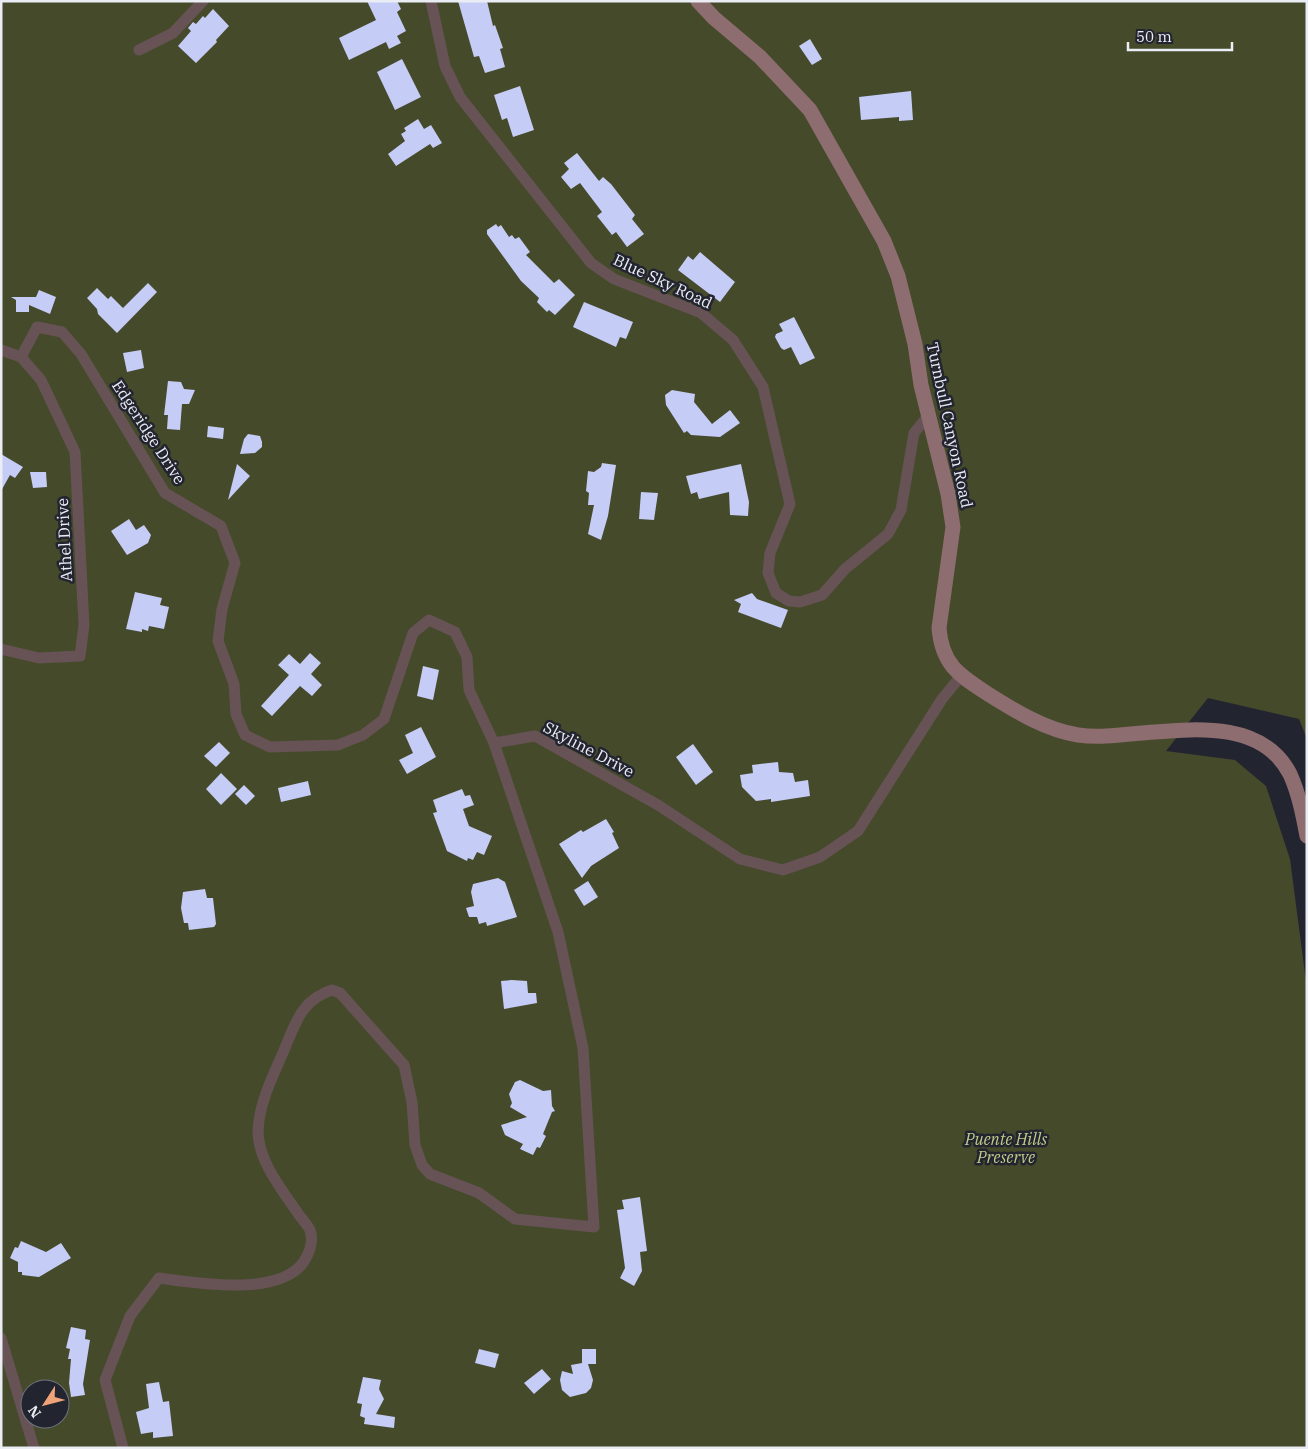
<svg xmlns="http://www.w3.org/2000/svg" width="1308" height="1449" font-family="'IBM Plex Serif',serif">
	<style>
		.green { fill: #454a2b; fill-rule: evenodd }
		.building { fill: #c5ccf6 }
		.lines { fill: none; stroke-linecap: round; stroke-linejoin: round }
		.street { stroke: #675355; stroke-width: 11 }
		.secondary { stroke: #8d6d70; stroke-width: 15 }
		.labels { text-anchor: middle; stroke-width: 5; stroke-linejoin: round; paint-order: stroke }
		.street-label { font-size: 16px; fill: #ebedf5; stroke: #222430 }
		.park-label { font-size: 16px; font-style: italic; fill: #c0cc88; stroke: #222430 }
	</style>
	<rect width="100%" height="100%" fill="#222430"/>
	<!-- green -->
	<path class="green" d="M1 1H1307V739L1299 719 1208 698 1166 751 1235 760 1266 786 1290 859 1307 989V1448H1ZM30 1389H60V1419H30Z"/>
	<!-- building -->
	<g class="building">
		<polygon points="367,1 397,1 401,9 397,12 406,31 397,36 401,43 389,49 386,42 349,60 339,38 376,20"/>
		<polygon points="458,1 487,1 493,26 495,25 503,48 500,49 505,67 485,73 479,56 474,57"/>
		<polygon points="213,9 229,26 216,40 217,42 196,63 178,46 191,31 188,28 193,22 196,24 203,16 205,18"/>
		<polygon points="810,39 822,59 812,65 799,46"/>
		<polygon points="402,59 421,97 395,110 377,72"/>
		<polygon points="520,86 534,130 513,137 507,118 502,120 494,95"/>
		<polygon points="911,91 913,120 899,121 899,117 861,120 859,97"/>
		<polygon points="418,119 424,129 431,125 442,143 433,148 430,144 396,166 388,154 405,141 401,134 406,131 404,128"/>
		<polygon points="577,153 599,181 603,177 611,184 635,215 632,219 644,234 627,247 616,232 612,235 597,216 602,212 580,183 571,189 561,177 569,169 564,163"/>
		<polygon points="496,224 498,227 501,225 509,237 512,235 515,239 519,237 530,252 526,255 554,283 559,279 575,295 555,315 549,310 547,312 537,302 539,298 521,281 487,234 487,230"/>
		<polygon points="700,252 735,282 720,302 678,270 688,256 693,260"/>
		<polygon points="148,283 157,292 117,333 98,314 97,309 87,298 97,288 108,299 111,296 123,308"/>
		<polygon points="39,290 56,297 50,314 29,305 29,312 16,312 16,300 11,297 36,297"/>
		<polygon points="584,302 633,322 626,339 620,337 616,347 573,327"/>
		<polygon points="794,317 815,358 800,365 791,347 784,350 781,348 775,337 776,334 783,331 779,324"/>
		<polygon points="141,350 144,368 127,372 123,353"/>
		<polygon points="168,381 181,382 184,389 195,390 189,404 182,404 180,430 167,429 168,415 164,415"/>
		<polygon points="672,390 695,394 694,402 712,424 730,410 740,423 720,437 691,435 687,431 684,433 666,405 665,395"/>
		<polygon points="208,426 224,428 223,439 207,437"/>
		<polygon points="248,434 260,436 262,442 262,447 255,453 240,454 244,439"/>
		<polygon points="1,454 23,467 15,478 10,475 1,491"/>
		<polygon points="602,463 616,465 608,516 601,540 588,534 594,505 588,505 589,493 586,491 588,471 594,472 601,467"/>
		<polygon points="237,464 250,476 228,500"/>
		<polygon points="741,464 749,502 748,516 730,515 729,492 699,499 697,492 691,494 686,476"/>
		<polygon points="30,472 46,472 47,487 33,488"/>
		<polygon points="641,492 658,493 654,520 639,519"/>
		<polygon points="129,519 136,530 144,525 151,535 148,543 127,555 111,531"/>
		<polygon points="135,592 162,598 160,605 169,607 164,629 149,626 148,631 142,629 142,632 126,629"/>
		<polygon points="752,593 757,599 788,610 781,628 738,612 741,604 734,600"/>
		<polygon points="310,653 321,663 311,674 322,685 312,696 300,686 272,716 261,706 289,675 278,665 289,654 300,664"/>
		<polygon points="423,666 439,670 433,700 417,696"/>
		<polygon points="421,727 436,757 407,774 399,760 413,753 405,735"/>
		<polygon points="219,742 230,753 216,767 204,756"/>
		<polygon points="693,744 713,772 696,785 676,757"/>
		<polygon points="778,762 779,772 793,773 795,782 808,780 810,796 771,802 771,799 756,801 742,787 740,775 753,773 752,765"/>
		<polygon points="221,773 237,789 221,805 206,789"/>
		<polygon points="308,781 311,795 281,802 278,788"/>
		<polygon points="244,785 255,796 246,805 235,794"/>
		<polygon points="462,789 465,796 470,795 474,805 463,809 469,826 492,836 484,855 477,852 473,860 468,858 467,861 447,851 433,813 437,812 433,800"/>
		<polygon points="606,819 614,832 612,833 619,848 591,866 582,878 559,844 581,830 583,832"/>
		<polygon points="498,878 505,882 517,917 487,926 486,922 479,924 477,917 469,917 466,908 474,906 471,892 473,884"/>
		<polygon points="588,881 598,897 584,906 574,890"/>
		<polygon points="205,889 207,898 213,898 216,924 214,927 189,930 188,923 184,923 181,908 183,892"/>
		<polygon points="512,980 527,981 528,993 536,993 537,1003 504,1009 501,981"/>
		<polygon points="520,1080 543,1091 551,1090 552,1106 555,1111 552,1112 543,1134 546,1136 540,1148 537,1147 533,1155 520,1149 523,1144 505,1135 501,1125 527,1117 510,1107 512,1103 509,1094 515,1082"/>
		<polygon points="640,1197 647,1251 640,1252 642,1271 634,1286 620,1278 625,1268 617,1210 624,1209 622,1200"/>
		<polygon points="21,1241 46,1252 61,1243 71,1258 39,1277 22,1275 22,1272 18,1272 18,1262 10,1258 15,1247 18,1248"/>
		<polygon points="71,1327 86,1330 85,1339 90,1340 83,1384 85,1395 71,1397 69,1383 71,1359 68,1359 70,1349 66,1348"/>
		<polygon points="479,1349 499,1354 495,1368 475,1363"/>
		<polygon points="582,1349 596,1349 596,1364 588,1364 593,1380 591,1388 586,1393 570,1397 562,1390 560,1380 562,1371 573,1374 571,1365 582,1363"/>
		<polygon points="542,1369 551,1379 534,1394 524,1383"/>
		<polygon points="363,1377 381,1380 379,1389 384,1399 376,1414 395,1417 394,1428 364,1424 365,1418 360,1416 362,1404 357,1403"/>
		<polygon points="159,1382 163,1402 169,1401 173,1436 153,1438 153,1432 141,1434 136,1412 149,1408 146,1384"/>
	</g>
	<g class="lines">
		<!-- street -->
		<g class="street">
			<polyline points="431,1 445,66 460,97 591,263 614,279 701,313 733,340 763,387 790,504 770,553 768,573 776,593 789,601 800,602 822,595 845,569 888,534 901,510 914,433 929,415"/>
			<polyline points="139,50 173,33 203,1"/>
			<path d="M1 350 21 357 37 327 62 332 81 354 165 493 221 526 235 563 222 609 218 641 234 684 236 714 245 735 270 747 338 745 363 735 384 719 413 633 429 620 455 632 467 657 469 690 494 743 558 932 583 1048 594 1227 515 1219 479 1193 430 1174 422 1165 415 1145 412 1102 404 1065 340 993 332 990C303 999 296 1021 285 1048 274 1074 259 1102 258 1131 258 1160 281 1189 297 1212 300 1217 307 1224 310 1230 313 1239 311 1248 307 1256 288 1299 197 1283 159 1278L130 1316 105 1380 123 1448"/>
			<polyline points="1,649 39,658 80,656 84,625 75,452 41,380 21,357"/>
			<polyline points="494,743 535,736 658,805 740,859 783,870 820,857 858,831 942,699 961,676"/>
			<polyline points="1,1338 34,1448"/>
		</g>
		<!-- secondary -->
		<path class="secondary" d="M698 1 714 18 760 57 810 110 884 241 898 276 915 344 921 385 948 494 953 527 939 628C942 665 959 675 988 694 1015 711 1046 730 1078 735 1099 738 1121 735 1142 733 1193 729 1262 720 1290 774 1299 794 1303 815 1307 836"/>
	</g>
	<g class="labels">
		<!-- street labels -->
		<g class="street-label">
			<text transform="translate(663 281) rotate(25)" y="6">Blue Sky Road</text>
			<text transform="translate(950 425) rotate(78)" y="6">Turnbull Canyon Road</text>
			<text transform="translate(149 432) rotate(57)" y="6">Edgeridge Drive</text>
			<text transform="translate(64 540) rotate(-93)" y="6">Athel Drive</text>
			<text transform="translate(589 749) rotate(28)" y="6">Skyline Drive</text>
		</g>
		<!-- park labels -->
		<g class="park-label">
			<text x="1006" y="1145">Puente Hills<tspan x="1006" dy="18">Preserve</tspan></text>
		</g>
	</g>
	<!-- border -->
	<rect width="1308" height="1449" fill="none" stroke="#ebedf5" stroke-width="5"/>
	<!-- north arrow -->
	<g transform="translate(45 1404) rotate(234)"><circle r="24" fill="#222430" stroke="#72747f"/>
	<path d="M0-4L9 19L0 12L-9 19Z" fill="#efa378"/>
	<text y="-8" font-size="14" font-weight="bold" text-anchor="middle" fill="#ebedf5">N</text>
	</g>
	<!-- scale -->
	<path d="M1128 42v8h104v-8" fill="none" stroke="#ebedf5" stroke-width="2.5"/>
	<text x="1136" y="42" font-size="15" fill="#ebedf5" stroke="#222430" stroke-width="4" paint-order="stroke">50 m</text>
</svg>
